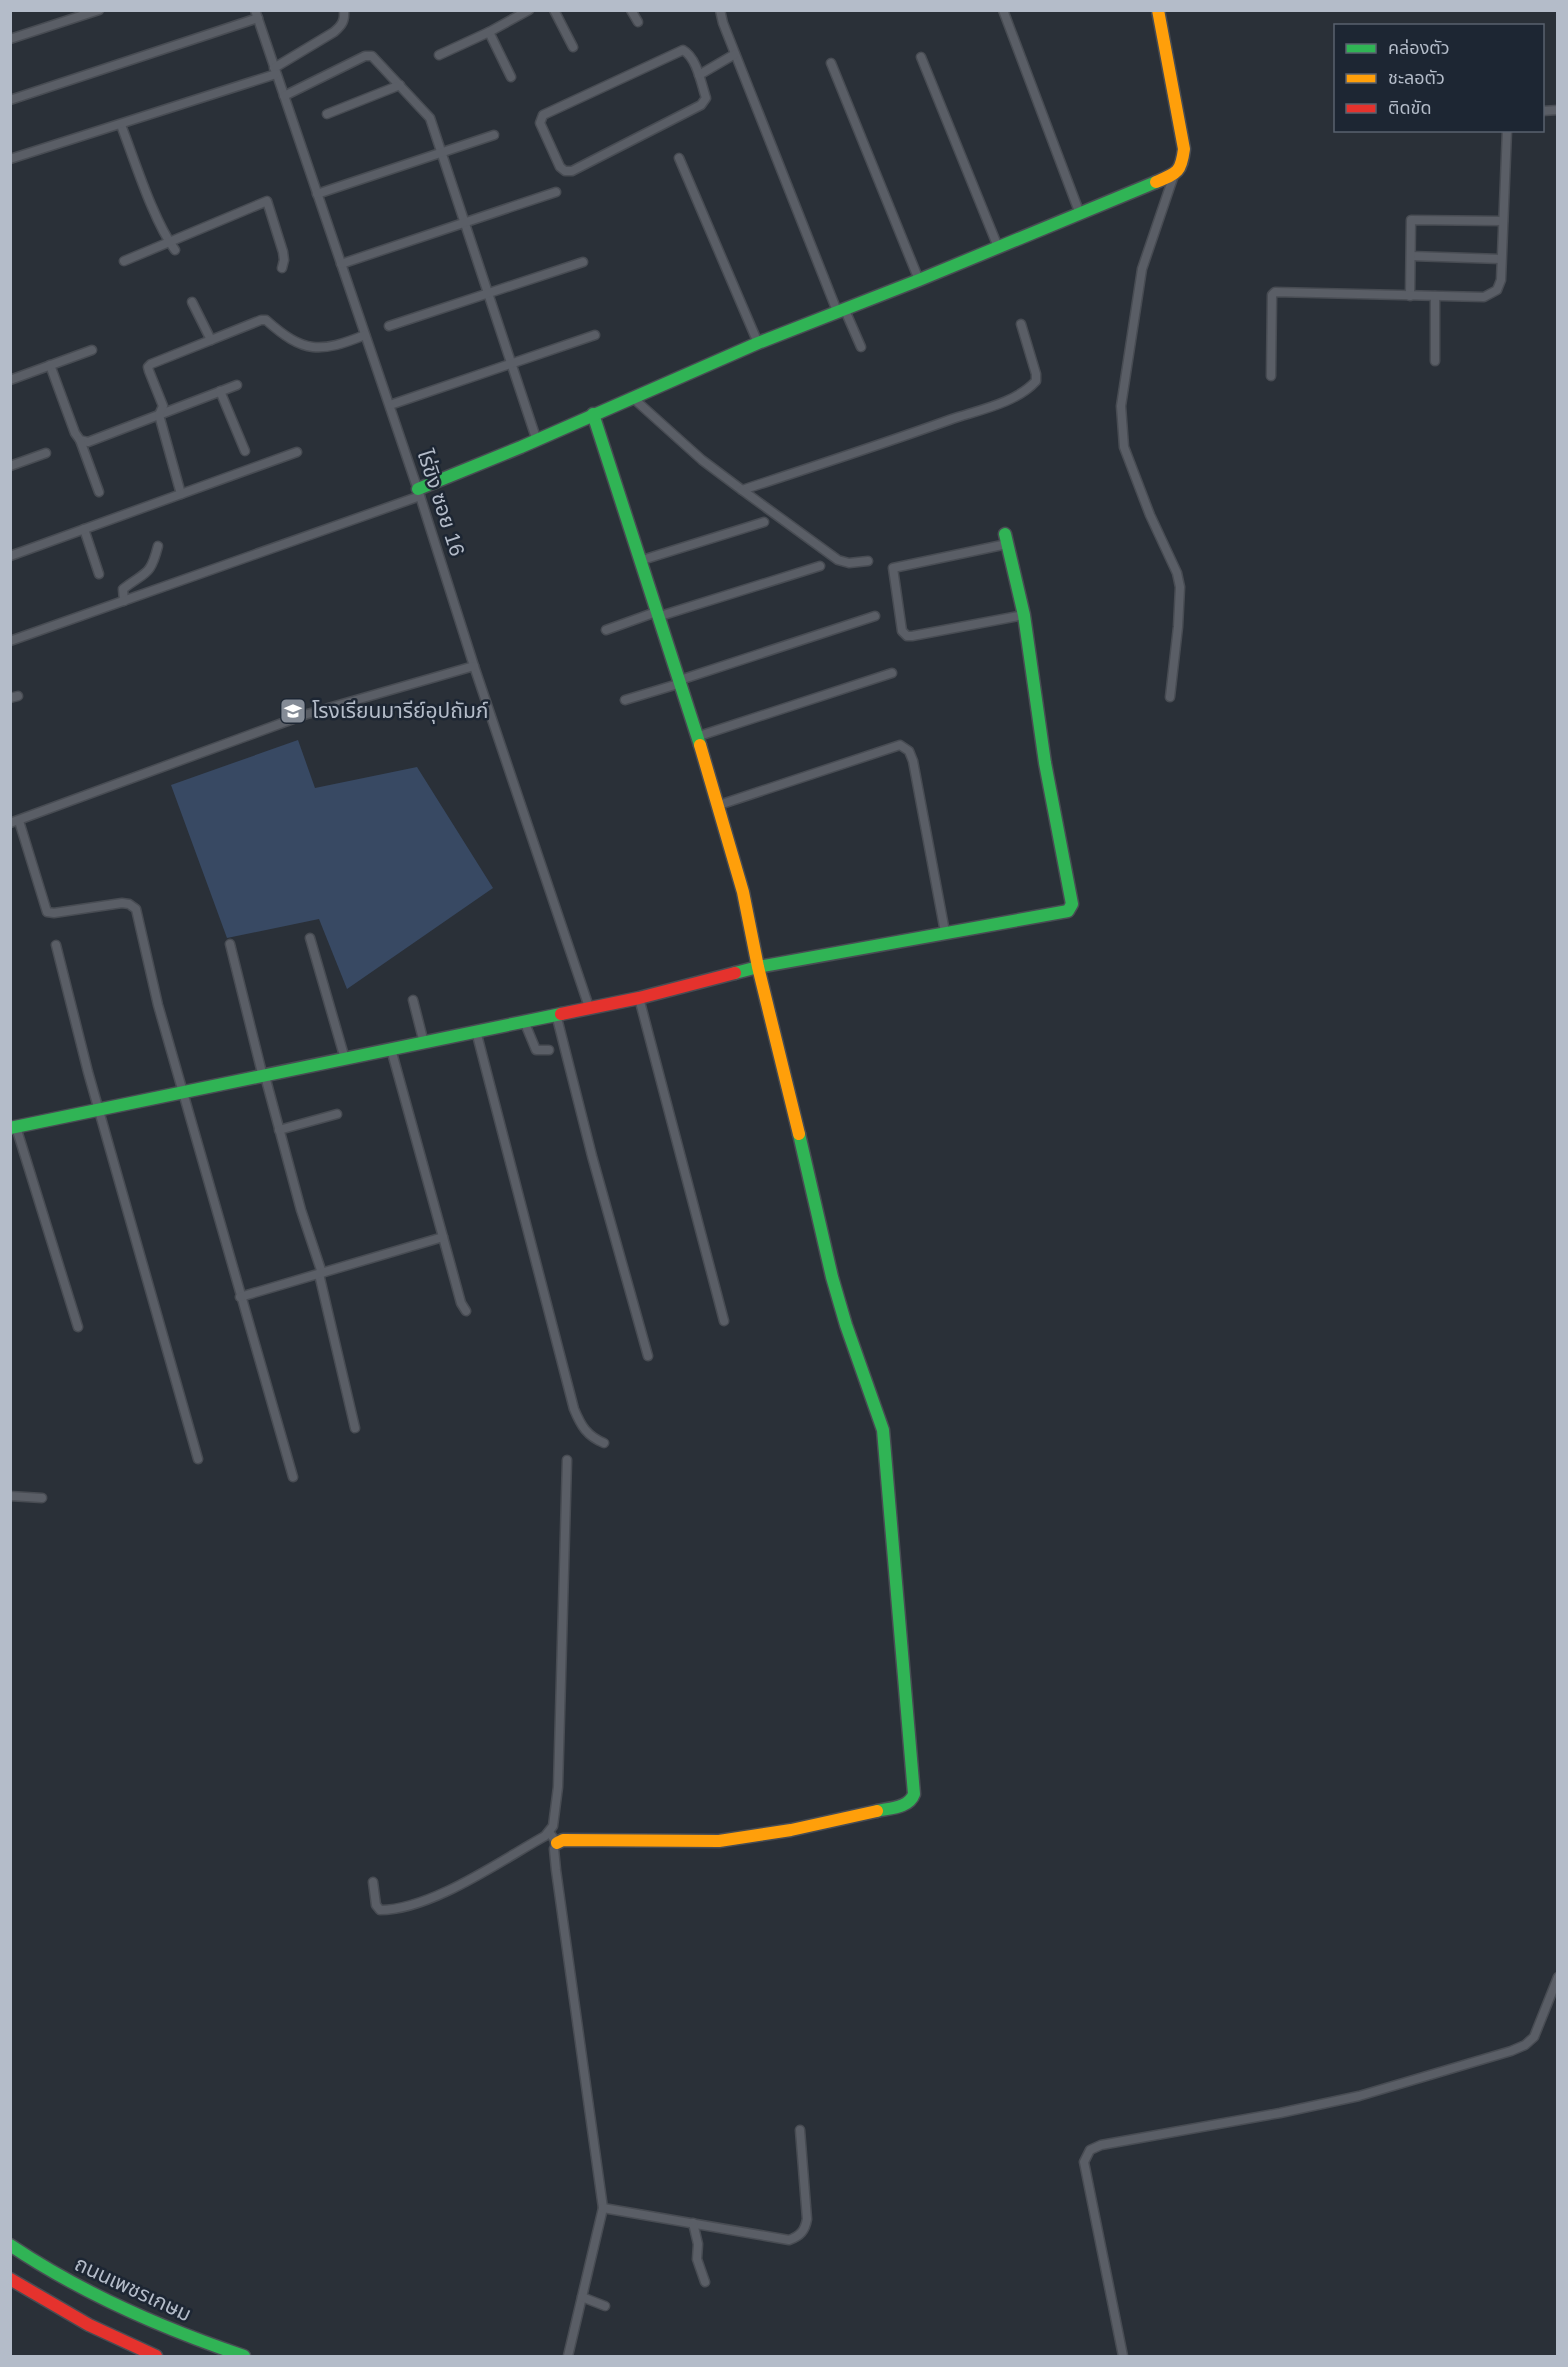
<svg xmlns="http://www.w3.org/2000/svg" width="1568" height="2367" font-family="Helvetica,'Noto Sans Thai',sans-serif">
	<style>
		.water { fill: #384963 }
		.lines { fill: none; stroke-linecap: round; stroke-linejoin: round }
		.street-casing { stroke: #484c53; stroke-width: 11 }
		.fast-casing { stroke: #484c53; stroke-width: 15 }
		.slow-casing { stroke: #484c53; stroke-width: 15 }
		.jam-casing { stroke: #484c53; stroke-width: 15 }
		.street { stroke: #5a5e66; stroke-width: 8 }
		.fast { stroke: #30b455; stroke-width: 12 }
		.slow { stroke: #ff9f0a; stroke-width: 12 }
		.jam { stroke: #e5322d; stroke-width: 12 }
		.labels { text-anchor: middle; stroke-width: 5; stroke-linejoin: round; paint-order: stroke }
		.street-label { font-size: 21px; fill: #b4bcc9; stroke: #1d2633 }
		.poi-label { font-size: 21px; fill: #b4bcc9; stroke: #1d2633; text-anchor: start }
	</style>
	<rect width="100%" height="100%" fill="#2a3038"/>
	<!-- water -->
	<polygon class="water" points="298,740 315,788 417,767 493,888 347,989 319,919 227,938 171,785"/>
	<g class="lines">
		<defs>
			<g id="street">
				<polyline points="255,10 420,496 474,666 589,1007"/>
				<polyline points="554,10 573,47"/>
				<polyline points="631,10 638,22"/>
				<polyline points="720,10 723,23 837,311"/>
				<polyline points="1003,10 1080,214"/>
				<polyline points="489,32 511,77"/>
				<polyline points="10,39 99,10"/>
				<path d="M683 50C697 58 701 83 706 98L701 105 572 171H565L560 167 540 123 543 115Z"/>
				<polyline points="439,55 489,32 529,10"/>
				<polyline points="921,57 998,247"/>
				<polyline points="831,63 919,280"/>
				<path d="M274 68 334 32C342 25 345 21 344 10"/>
				<polyline points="699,75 735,54"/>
				<polyline points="284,96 365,56 372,56 430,118 537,441"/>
				<polyline points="10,100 258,18"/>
				<polyline points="1542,111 1558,110"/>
				<polyline points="327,114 400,85"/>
				<path d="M121 125C135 161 153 220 175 250"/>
				<polyline points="679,158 758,343"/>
				<polyline points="10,159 276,74"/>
				<polyline points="317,194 494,135"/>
				<polyline points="1411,256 1501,259"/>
				<polyline points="124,261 267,201 283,252 284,260 282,268"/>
				<polyline points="341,264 556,192"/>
				<polyline points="1410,296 1411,220 1503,221"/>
				<polyline points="192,302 211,340"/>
				<polyline points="844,308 861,347"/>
				<polyline points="389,326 583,262"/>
				<polyline points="1435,361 1435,296"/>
				<polyline points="50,365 75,433 80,440 88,442 237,385"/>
				<polyline points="1271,376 1272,295 1275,292 1484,297 1497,290 1501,280 1507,130"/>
				<polyline points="10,380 92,350"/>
				<polyline points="220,391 245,451"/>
				<path d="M633 398 702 460 742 490C812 467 883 444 952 419 979 410 1016 403 1036 381V374L1021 324"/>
				<polyline points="390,405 595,335"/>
				<polyline points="80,440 99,492"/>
				<polyline points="10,466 46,453"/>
				<polyline points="742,490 838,560 849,563 868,561"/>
				<path d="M181 494 159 415 163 406 149 371 148 367 151 364 261 320H266C304 354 320 353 365 335"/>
				<polyline points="84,529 99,574"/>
				<polyline points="1007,544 893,568 902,631 907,636 912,636 1024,615"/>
				<polyline points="10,556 297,452"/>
				<polyline points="639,561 764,522"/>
				<path d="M124 601 123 589C146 571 150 577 158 546"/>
				<polyline points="657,617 820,566"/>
				<polyline points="606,630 656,612"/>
				<polyline points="10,641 420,496"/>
				<polyline points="677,681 875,616"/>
				<polyline points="1170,697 1178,627 1180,587 1177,573 1150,515 1124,447 1121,406 1142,269 1174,175"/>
				<polyline points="10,698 18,696"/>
				<polyline points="625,700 678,684"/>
				<polyline points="696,737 892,673"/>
				<polyline points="719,805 900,745 909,751 913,761 945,932"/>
				<polyline points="19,821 47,912 54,913 122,903 129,904 136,909 158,1005 293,1477"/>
				<polyline points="10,823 304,715 474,666"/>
				<polyline points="310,938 345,1059"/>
				<polyline points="230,944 263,1077"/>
				<polyline points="56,945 88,1072 198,1459"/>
				<polyline points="639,998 724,1321"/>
				<polyline points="413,1000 424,1043"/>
				<polyline points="556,1014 592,1156 648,1356"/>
				<polyline points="524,1021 536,1050 549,1050"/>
				<path d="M476 1031 574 1409C581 1426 587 1436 604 1443"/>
				<polyline points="265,1076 301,1210 322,1273"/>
				<polyline points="16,1127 78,1327"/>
				<polyline points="279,1130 337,1114"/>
				<polyline points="443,1237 461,1303 466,1311"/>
				<polyline points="319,1274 355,1428"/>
				<polyline points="240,1297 443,1237 391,1049"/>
				<polyline points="10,1496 42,1498"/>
				<polyline points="549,1832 557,1843 554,1849 556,1870 603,2208 568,2356"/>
				<path d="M373 1882 376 1905 380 1910C431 1910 500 1861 545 1836L553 1826 558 1787 567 1460"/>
				<path d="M603 2208 789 2240C800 2236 805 2231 807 2219L800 2130"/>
				<polyline points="693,2223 698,2244 697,2259 705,2282"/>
				<polyline points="582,2297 605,2306"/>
				<polyline points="1123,2356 1084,2162 1090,2150 1101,2145 1280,2113 1359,2096 1511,2051 1525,2045 1534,2037 1558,1977"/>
			</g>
			<g id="fast">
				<polyline points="593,414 700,745"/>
				<polyline points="418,489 521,447 758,343 919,280 1156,182"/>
				<polyline points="735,973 758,967 1068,911 1072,904 1045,763 1024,615 1005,534"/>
				<polyline points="10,1128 561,1014"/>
				<path d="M799 1134 832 1277 846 1325 883 1430 914 1794C909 1808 890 1808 877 1811"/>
				<path d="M10 2245C83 2294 161 2328 244 2356"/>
			</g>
			<g id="slow">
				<path d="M1156 182C1178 173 1181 172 1184 149L1158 10"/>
				<polyline points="700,745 743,892 758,967 799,1134"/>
				<polyline points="557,1843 563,1840 719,1841 791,1830 877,1811"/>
			</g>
			<g id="jam">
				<polyline points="561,1014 639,998 735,973"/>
				<polyline points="10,2279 89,2325 156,2356"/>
			</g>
		</defs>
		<!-- street casing -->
		<use href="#street" class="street-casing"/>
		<!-- fast casing -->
		<use href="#fast" class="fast-casing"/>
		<!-- slow casing -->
		<use href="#slow" class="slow-casing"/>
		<!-- jam casing -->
		<use href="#jam" class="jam-casing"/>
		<!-- street -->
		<use href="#street" class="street"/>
		<!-- fast -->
		<use href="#fast" class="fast"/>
		<!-- slow -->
		<use href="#slow" class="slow"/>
		<!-- jam -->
		<use href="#jam" class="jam"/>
	</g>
	<!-- icons -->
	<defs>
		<symbol id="school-square" viewBox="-11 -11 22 22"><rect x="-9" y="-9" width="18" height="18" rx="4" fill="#848b96" stroke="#1d2633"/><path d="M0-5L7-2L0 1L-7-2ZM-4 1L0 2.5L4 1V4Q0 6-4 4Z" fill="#fff"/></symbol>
	</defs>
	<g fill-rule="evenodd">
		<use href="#school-square" x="278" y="696" width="30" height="30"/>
	</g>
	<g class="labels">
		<!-- street labels -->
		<g class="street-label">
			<text transform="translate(441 503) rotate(72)" y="7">ไร่ขิง ซอย 16</text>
			<text transform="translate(133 2289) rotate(25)" y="7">ถนนเพชรเกษม</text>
		</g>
		<!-- poi labels -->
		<g class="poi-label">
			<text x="312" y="718">โรงเรียนมารีย์อุปถัมภ์</text>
		</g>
	</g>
	<!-- border -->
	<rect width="1568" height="2367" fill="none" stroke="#b4bcc9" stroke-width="24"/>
	<!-- legend -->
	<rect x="1334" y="24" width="210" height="108" fill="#1d2633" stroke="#59626f" stroke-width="1.5"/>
	<rect x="1346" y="44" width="30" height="9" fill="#30b455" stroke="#59626f" stroke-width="1.5"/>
	<text x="1388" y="54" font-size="18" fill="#b4bcc9">คล่องตัว</text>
	<rect x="1346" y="74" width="30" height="9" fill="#ff9f0a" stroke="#59626f" stroke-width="1.5"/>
	<text x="1388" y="84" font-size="18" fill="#b4bcc9">ชะลอตัว</text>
	<rect x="1346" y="104" width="30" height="9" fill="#e5322d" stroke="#59626f" stroke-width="1.5"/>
	<text x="1388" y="114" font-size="18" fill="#b4bcc9">ติดขัด</text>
</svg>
